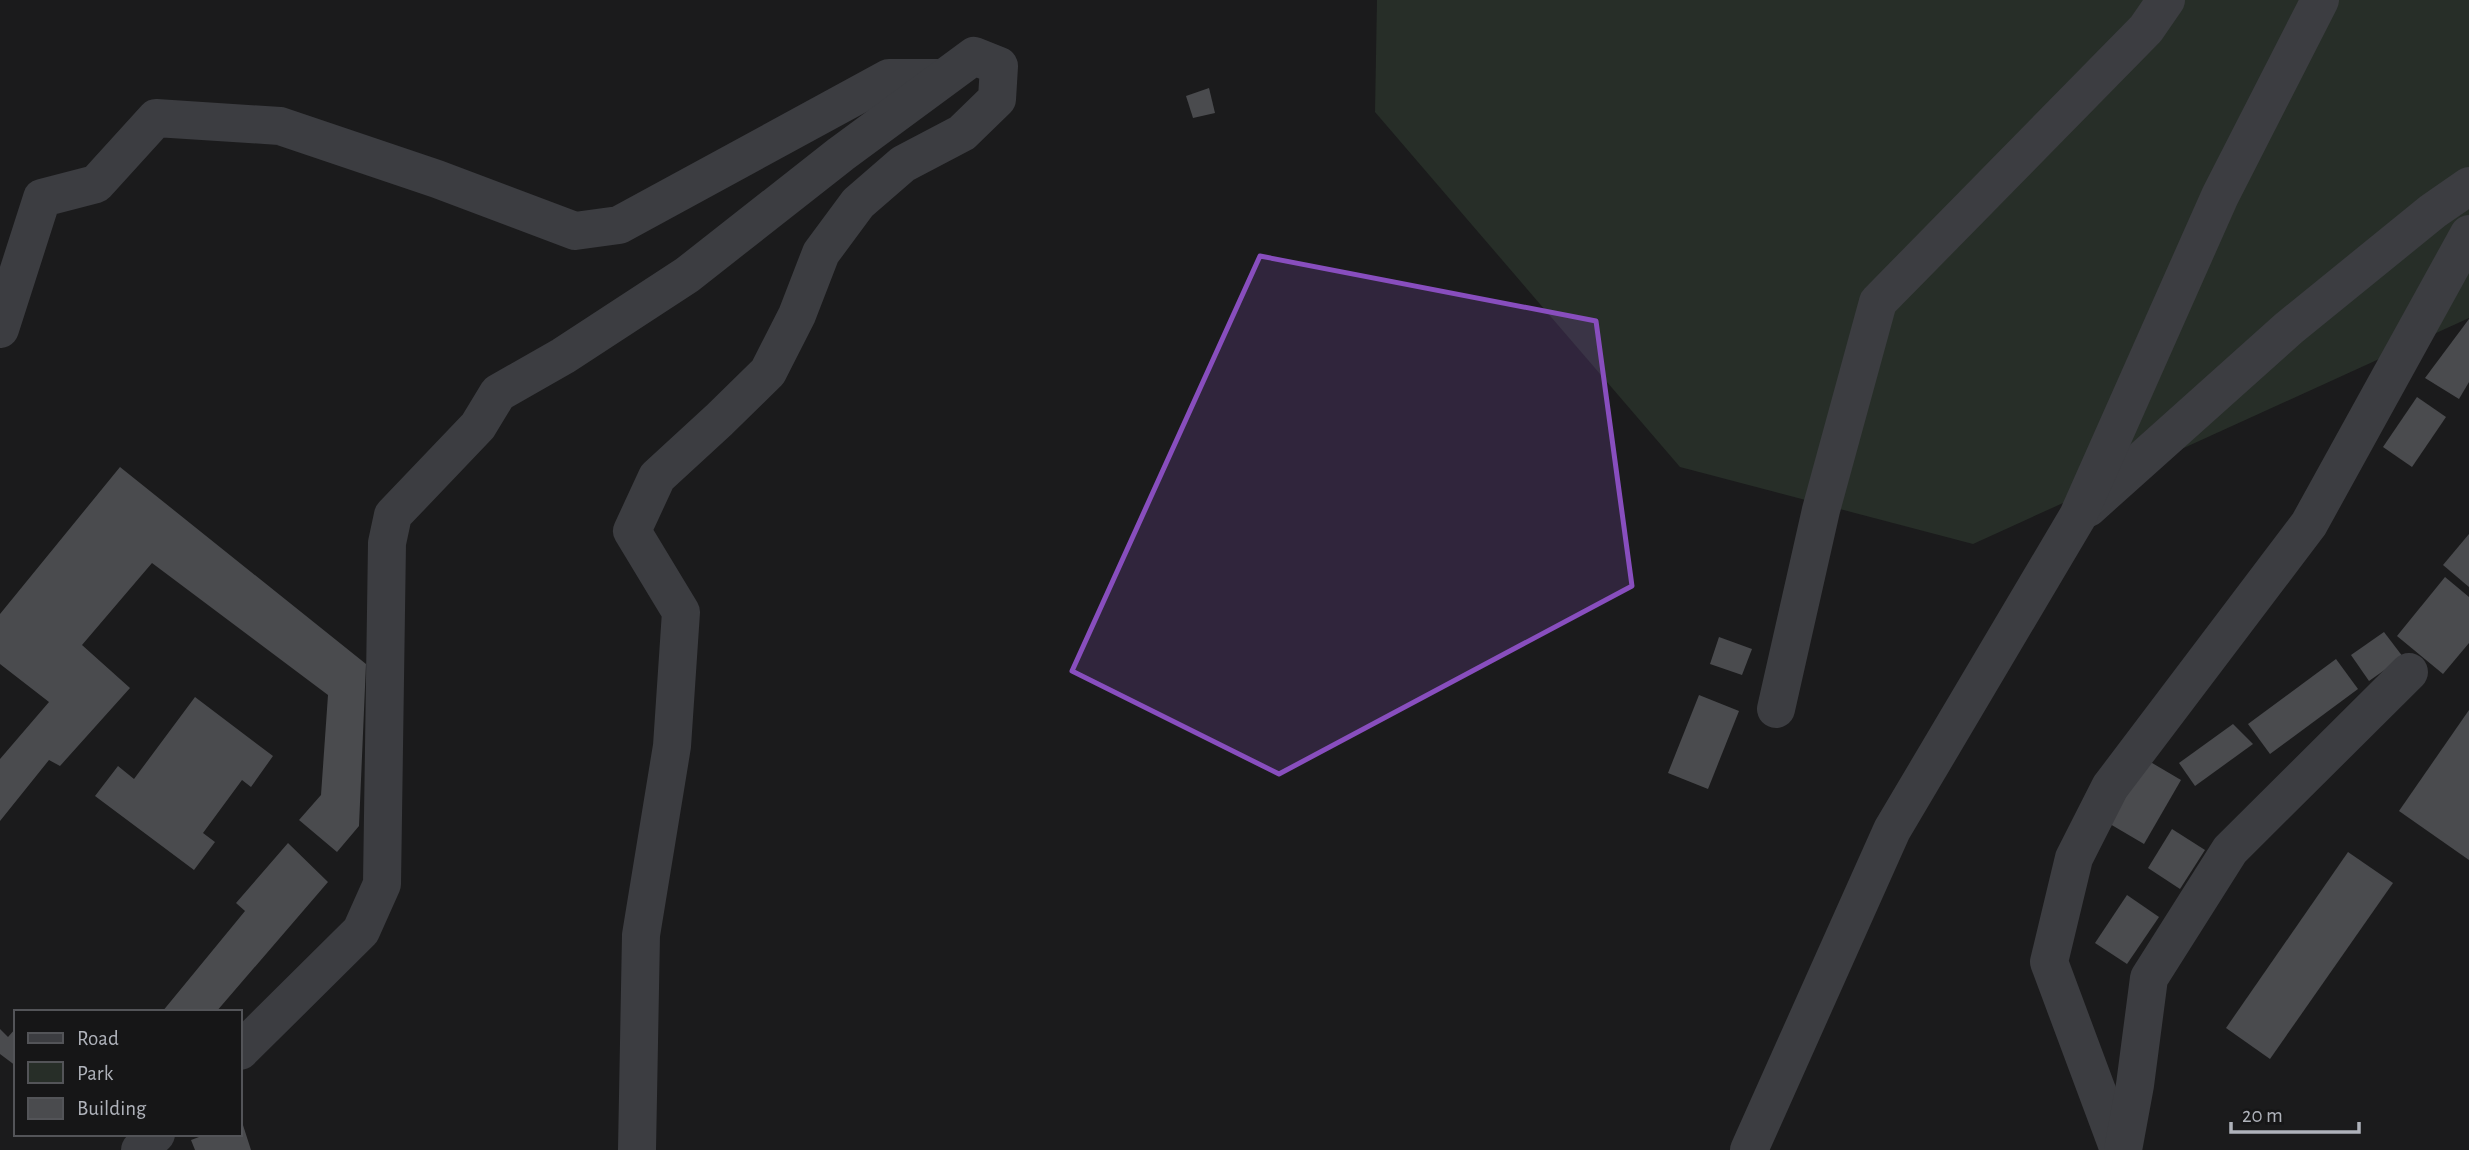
<svg xmlns="http://www.w3.org/2000/svg" width="2469" height="1150" font-family="'Alegreya Sans',sans-serif">
	<style>
		.green { fill: #272e28 }
		.building { fill: #4a4b4e }
		.lines { fill: none; stroke-linecap: round; stroke-linejoin: round }
		.minor { stroke: #3c3d41; stroke-width: 38 }
		.marked { fill: #884ebe; fill-opacity: 0.2; stroke: #884ebe; stroke-width: 5; stroke-linejoin: round }
	</style>
	<rect width="100%" height="100%" fill="#1b1b1c"/>
	<!-- green -->
	<polygon class="green" points="1377,0 2469,0 2469,318 1973,544 1680,467 1375,112"/>
	<!-- building -->
	<g class="building">
		<polygon points="1209,88 1215,113 1193,118 1186,96"/>
		<polygon points="2469,319 2469,382 2459,399 2425,378"/>
		<polygon points="2417,397 2446,417 2412,467 2383,447"/>
		<polygon points="120,467 366,664 359,826 337,852 299,820 321,795 328,695 152,563 82,645 130,688 60,766 49,760 0,821 0,759 49,702 0,664 0,614"/>
		<polygon points="2469,534 2469,587 2443,565"/>
		<polygon points="2445,577 2469,597 2469,643 2443,674 2397,636"/>
		<polygon points="2384,632 2403,657 2369,681 2351,655"/>
		<polygon points="1719,637 1752,649 1742,675 1710,664"/>
		<polygon points="2336,659 2358,689 2270,754 2248,724"/>
		<polygon points="1699,695 1739,711 1708,789 1668,773"/>
		<polygon points="195,697 273,756 251,787 242,780 203,833 215,842 194,870 95,796 118,766 134,779"/>
		<polygon points="2469,710 2469,860 2399,811"/>
		<polygon points="2233,724 2253,744 2195,786 2179,763"/>
		<polygon points="2147,760 2181,780 2144,844 2110,824"/>
		<polygon points="2172,829 2205,850 2180,889 2148,868"/>
		<polygon points="288,843 328,882 216,1012 162,1012 245,911 236,903"/>
		<polygon points="2348,852 2393,883 2270,1059 2226,1028"/>
		<polygon points="2127,895 2159,917 2127,964 2095,943"/>
		<polygon points="16,1028 16,1066 0,1054 0,1029 8,1037"/>
		<polygon points="242,1122 251,1150 195,1150 191,1140 207,1134 240,1134 240,1123"/>
	</g>
	<g class="lines">
		<!-- minor -->
		<g class="minor">
			<polyline points="0,329 42,198 96,184 156,118 280,126 437,179 575,231 619,225 889,78 942,78"/>
			<polyline points="2088,508 2289,328 2433,211 2469,186"/>
			<polyline points="1776,709 1821,510 1878,302 2146,29 2166,0"/>
			<polyline points="240,1051 361,931 382,884 387,543 393,515 478,426 498,393 563,356 687,275 841,154 974,56 999,66 997,99 962,133 903,164 858,203 821,253 797,315 768,372 719,420 657,477 632,531 681,612 672,746 641,935 637,1150"/>
			<polyline points="140,1150 156,1134"/>
			<polyline points="1749,1150 1892,830 2078,516 2220,196 2320,0"/>
			<polyline points="2119,1150 2049,962 2074,858 2110,787 2309,524 2469,234"/>
			<polyline points="2123,1150 2135,1085 2149,978 2230,850 2409,672"/>
		</g>
	</g>
	<!-- marked area -->
	<path class="marked" d="M1260 256 1596 321 1632 586 1279 774 1072 671Z"/>
	<!-- legend -->
	<rect x="14" y="1010" width="228" height="126" fill="#161617" stroke="#535458" stroke-width="2"/>
	<rect x="28" y="1033" width="35" height="10" fill="#3c3d41" stroke="#535458" stroke-width="2"/>
	<text x="77" y="1045" font-size="21" fill="#afb2ba">Road</text>
	<rect x="28" y="1062" width="35" height="21" fill="#272e28" stroke="#535458" stroke-width="2"/>
	<text x="77" y="1080" font-size="21" fill="#afb2ba">Park</text>
	<rect x="28" y="1098" width="35" height="21" fill="#4a4b4e" stroke="#535458" stroke-width="2"/>
	<text x="77" y="1115" font-size="21" fill="#afb2ba">Building</text>
	<!-- scale -->
	<path d="M2231 1122v10h128v-10" fill="none" stroke="#afb2ba" stroke-width="3.5"/>
	<text x="2242" y="1122" font-size="21" fill="#afb2ba" stroke="#161617" stroke-width="5" paint-order="stroke">20 m</text>
</svg>
